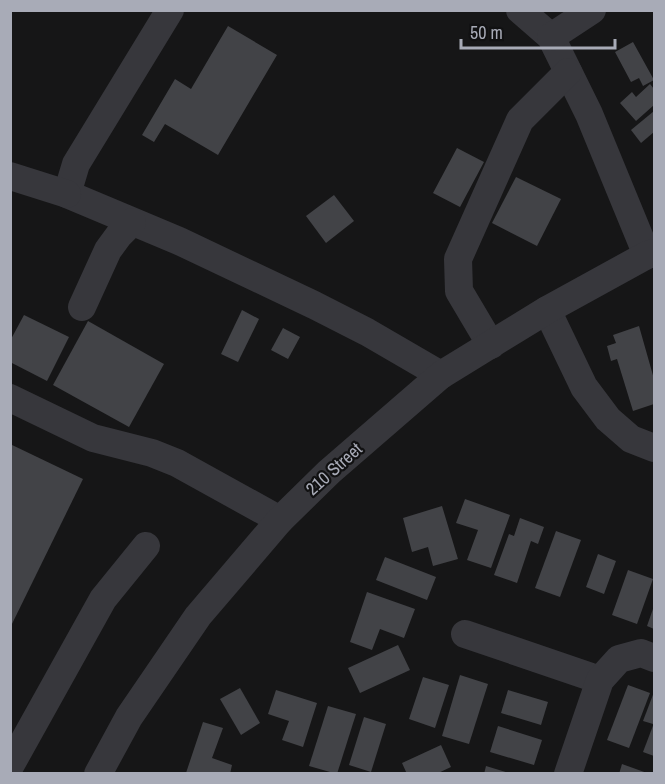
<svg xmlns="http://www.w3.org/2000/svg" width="665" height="784" font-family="'Archivo Narrow',sans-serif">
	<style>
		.building { fill: #424347 }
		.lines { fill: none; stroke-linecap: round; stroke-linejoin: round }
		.minor { stroke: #37373c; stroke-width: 28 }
		.labels { text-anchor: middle; stroke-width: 4.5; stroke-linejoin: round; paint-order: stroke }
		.street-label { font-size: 18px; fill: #a8abb7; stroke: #111112 }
	</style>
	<rect width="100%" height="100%" fill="#161617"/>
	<!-- building -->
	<g class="building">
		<polygon points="228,26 277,55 218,155 165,124 154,142 142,135 175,79 191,89"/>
		<polygon points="633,42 654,80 643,86 639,78 631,82 615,52"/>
		<polygon points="650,84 654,89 654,105 636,121 620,103 632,92 636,97"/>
		<polygon points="654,111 654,132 641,143 631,130"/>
		<polygon points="457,148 484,162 460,207 433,193"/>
		<polygon points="516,177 561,199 537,246 492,223"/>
		<polygon points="334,195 354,221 326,243 306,216"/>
		<polygon points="242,310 259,319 238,362 221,354"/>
		<polygon points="24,315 69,337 47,381 10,362 10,341"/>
		<polygon points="88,321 164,364 129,427 53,385"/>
		<polygon points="639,326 654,379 654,404 633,411 617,359 611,361 607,346 616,343 613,335"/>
		<polygon points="283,328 300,337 288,359 271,350"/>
		<polygon points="10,444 83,479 10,628"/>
		<polygon points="465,499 510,515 491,568 467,560 478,530 456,523"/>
		<polygon points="442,506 458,559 433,566 428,547 412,552 403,518"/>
		<polygon points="520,518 544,527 538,544 531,541 517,583 494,575 509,534 514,536"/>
		<polygon points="556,531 581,540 560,597 535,588"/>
		<polygon points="598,554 616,561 604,594 586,587"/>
		<polygon points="385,557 436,577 427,600 376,580"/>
		<polygon points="628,570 653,579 637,624 612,615"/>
		<polygon points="367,592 415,609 404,638 380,629 372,650 350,642"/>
		<polygon points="654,606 654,629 647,626"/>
		<polygon points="398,645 410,670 360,693 348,668"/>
		<polygon points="460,675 488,684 469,744 442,736"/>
		<polygon points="423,677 449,685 435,728 409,719"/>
		<polygon points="628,685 650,693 629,748 607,740"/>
		<polygon points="240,688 260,723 241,735 220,699"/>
		<polygon points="276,690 317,703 303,747 282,740 289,721 268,714"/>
		<polygon points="508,690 548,702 541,725 501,713"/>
		<polygon points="654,692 654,719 653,724 643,721"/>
		<polygon points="328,706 356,714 337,774 309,766"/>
		<polygon points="364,717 386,724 371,772 349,765"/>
		<polygon points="203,722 223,728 212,758 232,765 230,774 186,773"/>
		<polygon points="654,723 654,756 643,752"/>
		<polygon points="498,726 542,740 534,765 490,752"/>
		<polygon points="441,745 451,767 436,774 407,774 402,763"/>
		<polygon points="622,764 647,773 647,774 619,774"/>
		<polygon points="486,766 509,773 509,774 484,774"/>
	</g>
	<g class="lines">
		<!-- minor -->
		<g class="minor">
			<polyline points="170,10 76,164 67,194 179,241 314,305 367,332 441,375"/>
			<polyline points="520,10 551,37 589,114 647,255"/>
			<polyline points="551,37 592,10"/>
			<polyline points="10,176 67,194"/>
			<polyline points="82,307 108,250 119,235 132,222"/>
			<polyline points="547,310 584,387 608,419 631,439 654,448"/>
			<polyline points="491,345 459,291 458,259 520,120 568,72"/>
			<polyline points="10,398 93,438 152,453 177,463 280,520"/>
			<polyline points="465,634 600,680"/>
			<polyline points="10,766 103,599 146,546"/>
			<polyline points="98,774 129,717 198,616 280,520 329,472 441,375 547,310 647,255 654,253"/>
			<polyline points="568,774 600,680 619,659 641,653 654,658"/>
		</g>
	</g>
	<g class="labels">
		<!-- street labels -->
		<g class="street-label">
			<text transform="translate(334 469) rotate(-42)" y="6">210 Street</text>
		</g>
	</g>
	<!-- border -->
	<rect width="665" height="784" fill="none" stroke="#a8abb7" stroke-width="24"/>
	<!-- scale -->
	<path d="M461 39v9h154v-9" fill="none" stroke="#a8abb7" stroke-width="3"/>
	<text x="470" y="39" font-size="18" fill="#a8abb7" stroke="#111112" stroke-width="4.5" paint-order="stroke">50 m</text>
</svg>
